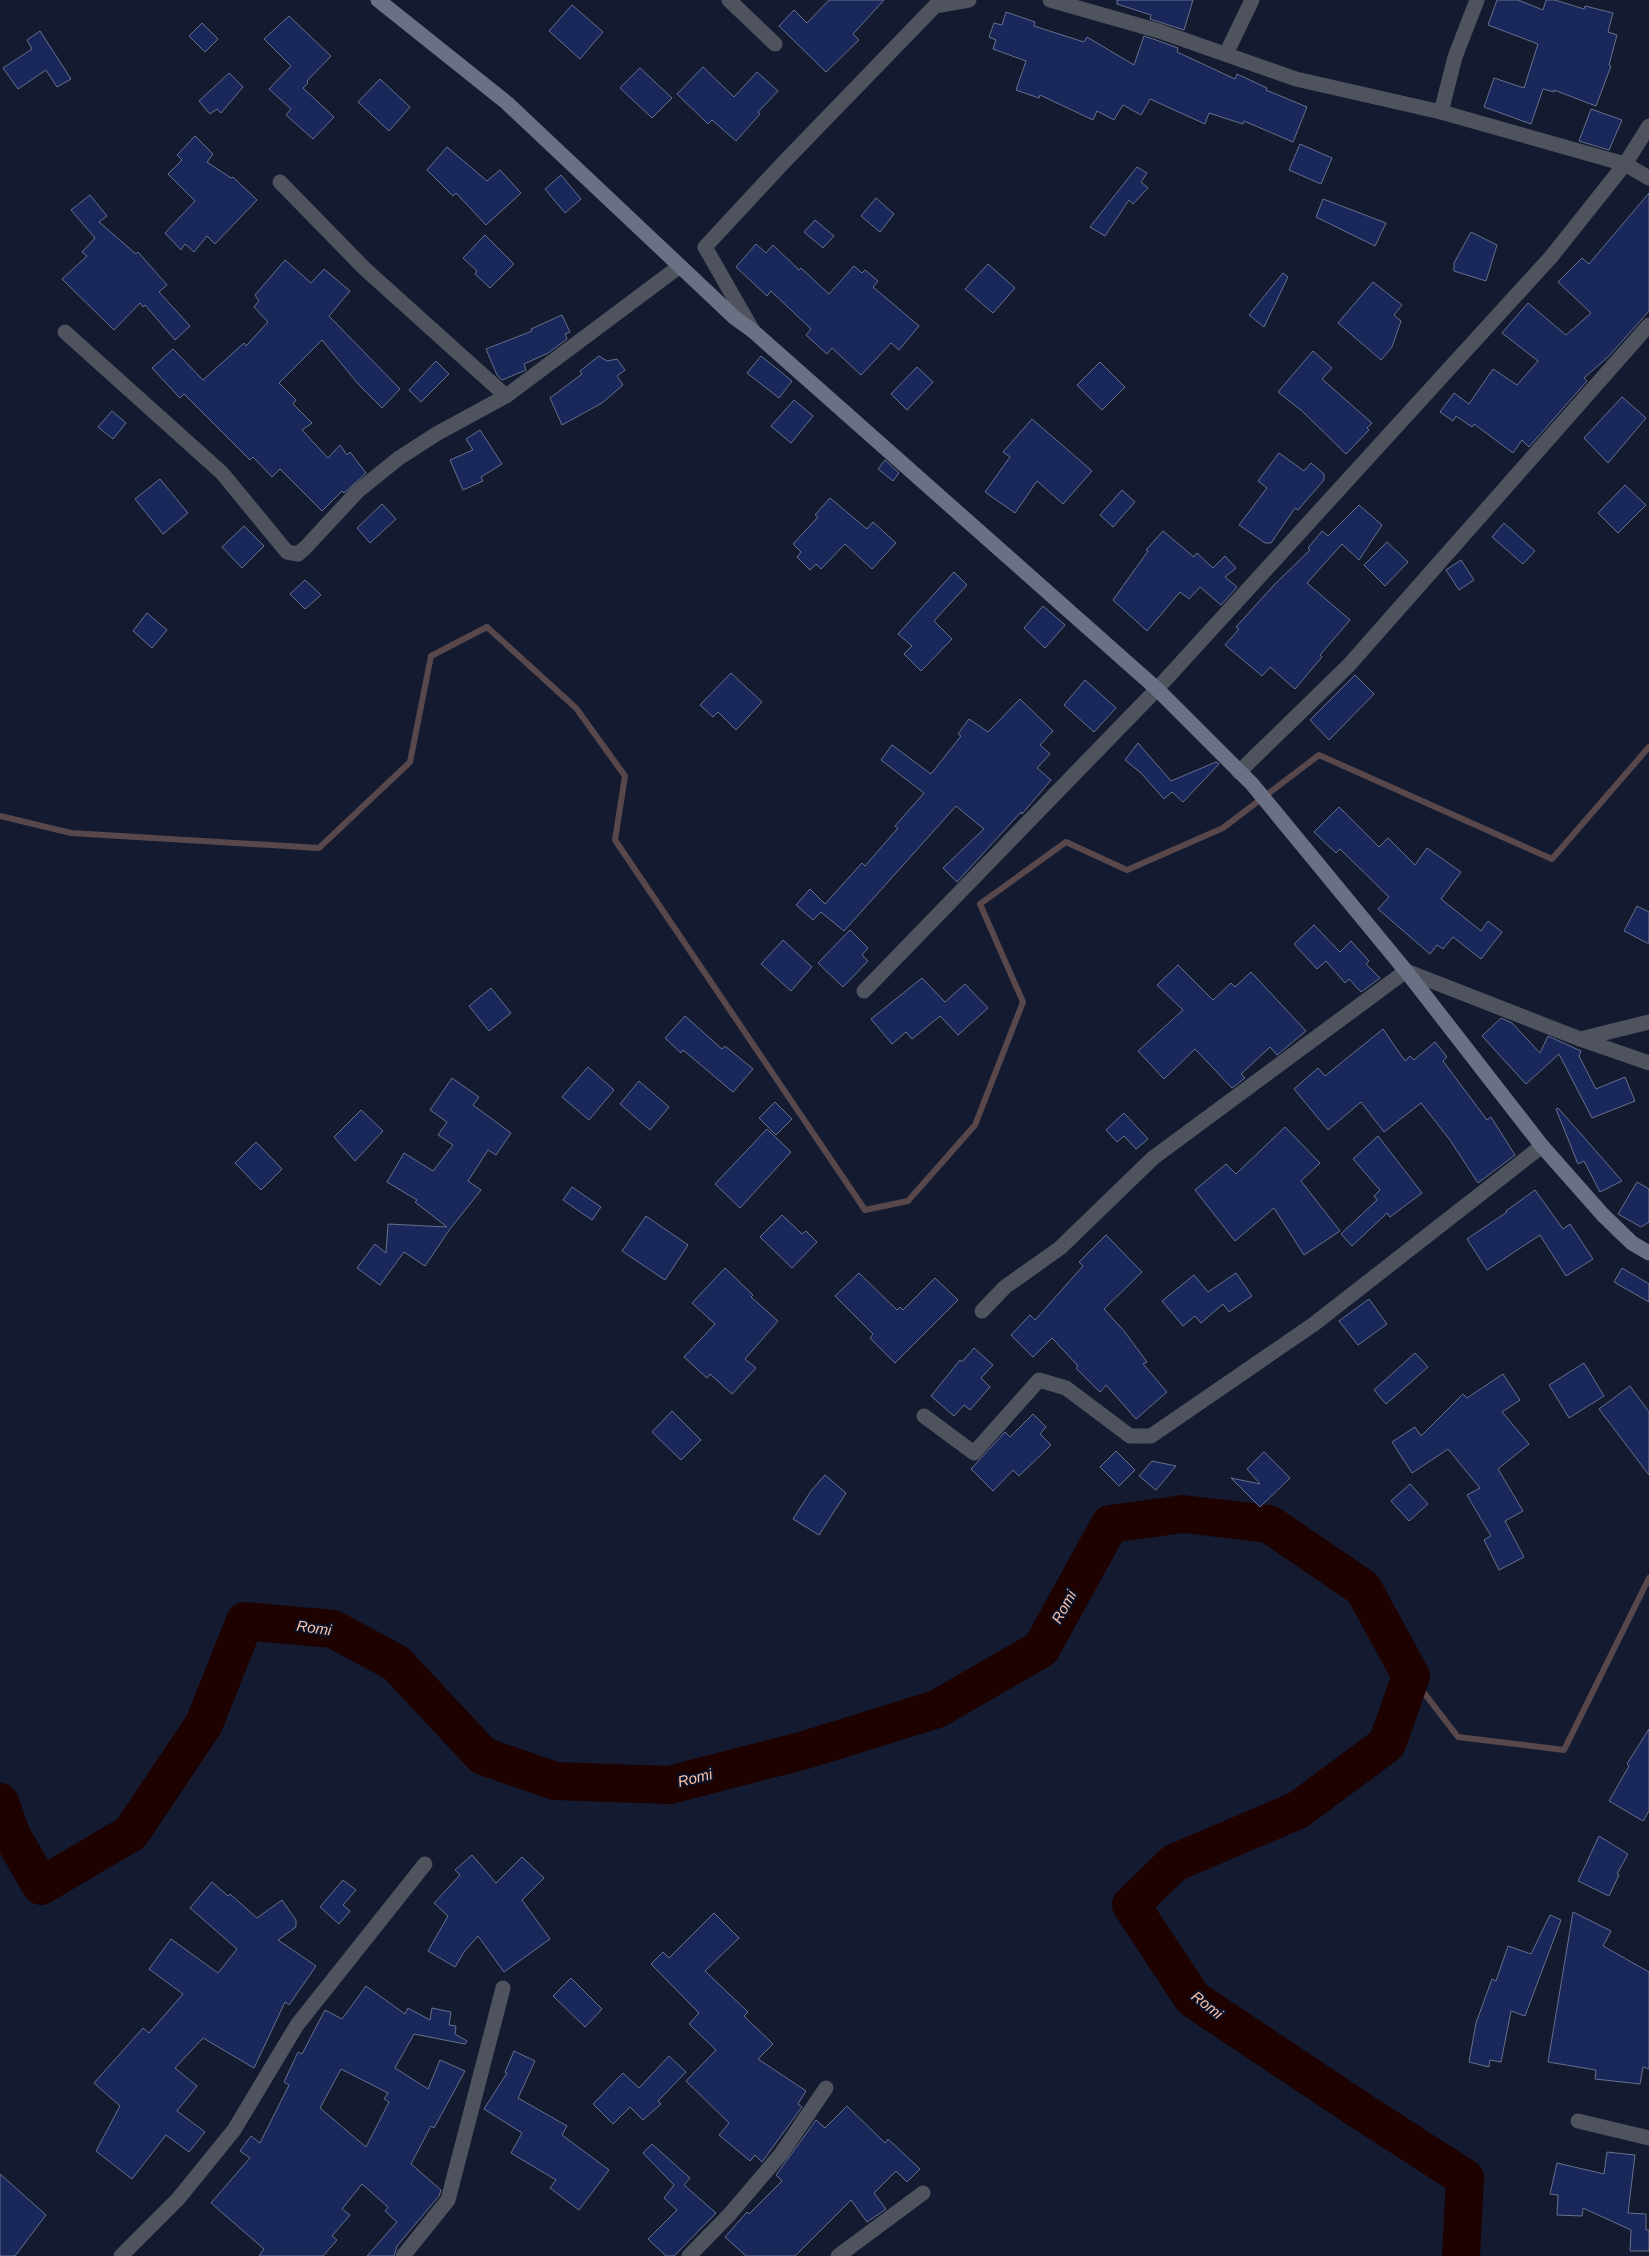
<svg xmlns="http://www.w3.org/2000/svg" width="1649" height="2256" font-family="Helvetica,sans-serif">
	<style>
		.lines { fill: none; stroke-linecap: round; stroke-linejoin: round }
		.stream { stroke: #59484b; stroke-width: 6 }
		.river { stroke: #1d0200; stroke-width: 38 }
		.building { fill: #1a275b; stroke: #66708b; fill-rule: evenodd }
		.street { stroke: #4e535e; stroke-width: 15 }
		.secondary { stroke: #6b7184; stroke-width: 15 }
		.labels { text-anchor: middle; stroke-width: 4; stroke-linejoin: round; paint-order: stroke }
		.water-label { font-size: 15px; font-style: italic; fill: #fcc2a8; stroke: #0c1227 }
	</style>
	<rect width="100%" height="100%" fill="#141b31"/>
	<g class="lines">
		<!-- stream -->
		<g class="stream">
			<polyline points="0,816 71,833 319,848 410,762 431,656 487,627 576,708 625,776 615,840 865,1210 908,1201 975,1125 1023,1002 980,904 1066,842 1127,870 1223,828 1319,755 1552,859 1649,747"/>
			<polyline points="1411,1676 1458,1737 1564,1750 1649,1578"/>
		</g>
		<!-- river -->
		<polyline class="river" points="0,1802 11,1834 41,1886 131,1833 204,1724 245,1621 333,1629 396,1663 483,1756 555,1781 669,1785 805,1750 937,1709 1041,1649 1110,1524 1183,1514 1269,1524 1363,1588 1411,1676 1387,1744 1298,1810 1174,1863 1131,1905 1193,1999 1361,2111 1465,2178 1461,2256"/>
	</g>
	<!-- building -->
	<g class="building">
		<polygon points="829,0 884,0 853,34 859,40 826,72 779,26 794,10 807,23"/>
		<polygon points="1117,0 1193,0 1184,30 1150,19 1151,15 1117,4"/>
		<polygon points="1497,0 1518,0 1543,10 1546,0 1555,0 1584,9 1585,6 1613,13 1608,32 1617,35 1609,65 1611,66 1596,106 1554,90 1554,92 1543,89 1531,124 1484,107 1494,78 1524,88 1538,44 1488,25"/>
		<polygon points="572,5 603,32 580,59 549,31"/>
		<polygon points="1006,12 1035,22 1034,26 1084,42 1087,37 1134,65 1144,36 1156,40 1178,48 1177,52 1235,79 1237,74 1267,88 1266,90 1307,107 1293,142 1244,121 1243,124 1209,113 1205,124 1150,99 1141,115 1123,105 1114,120 1097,111 1093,120 1040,95 1039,98 1016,90 1026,61 993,49 996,40 989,37 994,23 1002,25"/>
		<polygon points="289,16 331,56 307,81 308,83 303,88 334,117 313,139 286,115 291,109 269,89 291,66 264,39"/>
		<polygon points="202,23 218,39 205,52 189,36"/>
		<polygon points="40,31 71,79 57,87 46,70 18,89 3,68 32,49 27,40"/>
		<polygon points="703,67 734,97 757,72 778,91 758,112 760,114 736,141 712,120 708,124 677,94"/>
		<polygon points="640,68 672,98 652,118 620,88"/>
		<polygon points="229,73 243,87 221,113 217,109 210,114 199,101"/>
		<polygon points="380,79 410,107 389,131 358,102"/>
		<polygon points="1591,109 1622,120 1609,150 1579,141"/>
		<polygon points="195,136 213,154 207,162 231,178 233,177 257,200 215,244 207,236 194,252 185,244 181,250 165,233 195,201 168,174 182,160 177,155"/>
		<polygon points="1300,144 1332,158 1321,184 1289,170"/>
		<polygon points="447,147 487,181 500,170 521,193 486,225 456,193 453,196 427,170"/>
		<polygon points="1137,167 1147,173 1141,182 1148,188 1133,204 1129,200 1105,236 1090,227"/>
		<polygon points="561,175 581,199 565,213 545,189"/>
		<polygon points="1649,193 1649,311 1609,356 1584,378 1587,381 1529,447 1522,440 1513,453 1474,424 1472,427 1456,416 1453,421 1440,412 1454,393 1469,404 1493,369 1517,385 1538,361 1502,333 1528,303 1566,335 1591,313 1558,282 1582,258 1589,264"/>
		<polygon points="90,195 107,216 99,222 136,254 138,252 167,285 159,292 190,326 175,340 145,305 143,307 140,303 114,330 62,279 87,256 82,252 95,238 71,210"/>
		<polygon points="876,198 894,214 880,232 861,216"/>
		<polygon points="1323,199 1386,223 1375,246 1316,217"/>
		<polygon points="815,220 834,236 823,248 804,232"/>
		<polygon points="1471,232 1497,245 1486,281 1454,271 1454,263"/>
		<polygon points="485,235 514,264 490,288 475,274 477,271 463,258"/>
		<polygon points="756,244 766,253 773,245 799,270 801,268 829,294 854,266 862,273 865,270 878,281 873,287 919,326 899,350 891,343 861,375 832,348 827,354 806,335 811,329 771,291 767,296 736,267"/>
		<polygon points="285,260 311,283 324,269 350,291 329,316 400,389 382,408 359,385 322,340 279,383 296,400 293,404 312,423 302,430 328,458 340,445 347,455 350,452 366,473 344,493 342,491 322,511 280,469 272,477 253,457 250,460 184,394 180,398 152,368 173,349 203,380 244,343 246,346 268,322 254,307 259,301 255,295"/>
		<polygon points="988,264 1015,288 993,313 965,289"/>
		<polygon points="1283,273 1288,277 1264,327 1249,315"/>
		<polygon points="1373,282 1402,305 1394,315 1401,321 1392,347 1381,360 1338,323"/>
		<polygon points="562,315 570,332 565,334 567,339 548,353 524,364 526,370 502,380 497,375 486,349 532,331 531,329"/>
		<polygon points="1313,351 1332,368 1322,379 1372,423 1367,428 1369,430 1346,454 1302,411 1278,392"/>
		<polygon points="599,356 607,361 617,359 625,370 617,376 623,385 602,403 562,425 550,398 582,374 580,371"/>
		<polygon points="761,356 792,381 779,398 747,373"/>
		<polygon points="436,361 449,374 421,402 409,390"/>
		<polygon points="1100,362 1125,387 1102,410 1077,385"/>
		<polygon points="917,367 933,382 907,410 891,394"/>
		<polygon points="1622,397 1646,418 1608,463 1584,438"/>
		<polygon points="794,400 813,416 791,443 771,426"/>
		<polygon points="112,411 126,423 113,439 98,427"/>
		<polygon points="1032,419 1092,471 1063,504 1037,481 1015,513 985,492 1010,457 1003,452"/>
		<polygon points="480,430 502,464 481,477 483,481 463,490 450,460 473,450 466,439"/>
		<polygon points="1279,453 1304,471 1311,463 1324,474 1324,480 1298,510 1295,508 1271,543 1265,543 1239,525 1267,488 1258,481"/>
		<polygon points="885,460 899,473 893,481 878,469"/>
		<polygon points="160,479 188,513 163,534 135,499"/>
		<polygon points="1625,485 1646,505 1618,533 1598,513"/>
		<polygon points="1122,490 1135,502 1113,527 1100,515"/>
		<polygon points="830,498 867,529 873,522 896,543 872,569 845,544 821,569 816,564 810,570 797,557 801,552 793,544 818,517 815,515"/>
		<polygon points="382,504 396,519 370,543 357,528"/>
		<polygon points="1359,505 1382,525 1359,560 1342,544 1307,583 1350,620 1320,655 1322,657 1295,689 1270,667 1262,676 1225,645 1239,629 1236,627 1274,585 1310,550 1308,548 1322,531 1328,536"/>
		<polygon points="1504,523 1535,551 1523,564 1492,537"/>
		<polygon points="244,526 264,546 242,568 222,547"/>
		<polygon points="1163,531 1194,557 1197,553 1213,568 1225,556 1236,568 1225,577 1237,587 1221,605 1200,587 1189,599 1180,592 1147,631 1113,600 1148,551 1146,550"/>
		<polygon points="1387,542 1408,562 1385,586 1364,565"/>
		<polygon points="1461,560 1474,580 1459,590 1446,570"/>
		<polygon points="954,572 967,585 934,621 952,639 921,671 904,654 912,646 898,634"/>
		<polygon points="305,580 321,595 305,609 290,594"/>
		<polygon points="1043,606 1065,625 1045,648 1024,628"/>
		<polygon points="147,613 167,630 152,648 133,631"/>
		<polygon points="731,673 762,702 736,730 718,712 713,717 700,705"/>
		<polygon points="1355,675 1374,694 1329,740 1310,720"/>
		<polygon points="1085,680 1116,708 1094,732 1064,705"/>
		<polygon points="1020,699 1053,731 1040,745 1050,754 1037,768 1051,780 1022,814 1021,812 957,882 943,868 984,829 956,806 844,931 821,912 813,920 796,905 810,889 825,904 862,863 865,866 898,828 895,826 924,793 881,760 892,745 931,774 961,736 958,734 969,719 988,732"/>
		<polygon points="1138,743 1171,781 1216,762 1219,764 1183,802 1172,792 1164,799 1141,773 1125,760"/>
		<polygon points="1339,807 1379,847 1388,838 1415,865 1427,848 1461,872 1441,899 1481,931 1488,921 1502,932 1481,959 1453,937 1443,949 1437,945 1430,954 1378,909 1389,897 1340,849 1336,853 1314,832"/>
		<polygon points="1637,906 1649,912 1649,944 1624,931"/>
		<polygon points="1314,925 1340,952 1351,941 1369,961 1366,964 1380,978 1361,992 1349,979 1345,983 1326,961 1317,969 1294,944"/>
		<polygon points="850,930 868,948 862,955 868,961 843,987 818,963"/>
		<polygon points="783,940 812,967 791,991 761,964"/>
		<polygon points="1178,965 1213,1000 1231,983 1235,987 1251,972 1306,1031 1277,1055 1270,1047 1241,1074 1245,1078 1232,1088 1195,1049 1164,1079 1138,1051 1183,1010 1157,985"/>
		<polygon points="922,978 945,1002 965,984 988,1008 958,1035 940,1016 912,1039 906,1032 892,1044 871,1019"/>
		<polygon points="491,988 511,1013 489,1031 469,1006"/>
		<polygon points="685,1016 722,1049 725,1046 753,1069 733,1092 683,1050 681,1053 665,1038"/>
		<polygon points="1501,1018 1512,1023 1540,1053 1548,1036 1581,1051 1579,1056 1596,1089 1625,1077 1635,1101 1592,1118 1559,1054 1526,1084 1482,1036"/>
		<polygon points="1383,1029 1405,1061 1410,1056 1414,1060 1435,1042 1447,1057 1443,1061 1487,1120 1491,1117 1515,1155 1478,1183 1450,1140 1421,1103 1384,1132 1361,1102 1328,1130 1294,1089 1318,1068 1325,1076"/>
		<polygon points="588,1067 614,1090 589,1120 562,1097"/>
		<polygon points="452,1078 479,1097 473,1105 511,1133 496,1155 488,1150 468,1181 481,1190 450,1229 425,1266 404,1252 380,1285 357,1268 375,1244 386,1253 388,1224 447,1227 415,1202 417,1200 387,1182 404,1153 433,1171 453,1145 438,1135 447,1122 430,1110"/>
		<polygon points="639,1081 669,1107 650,1130 620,1104"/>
		<polygon points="775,1102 792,1119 776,1135 759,1118"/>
		<polygon points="1558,1108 1602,1158 1622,1181 1600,1192 1584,1161 1578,1164 1556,1109"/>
		<polygon points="361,1110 383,1131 355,1161 334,1137"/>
		<polygon points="1124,1113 1148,1139 1136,1149 1124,1136 1117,1142 1106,1130"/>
		<polygon points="1285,1127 1320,1163 1301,1181 1340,1231 1304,1255 1274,1208 1235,1241 1195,1190 1226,1164 1236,1174"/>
		<polygon points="767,1129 791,1152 740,1208 715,1184"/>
		<polygon points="1378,1136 1422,1193 1390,1217 1387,1213 1352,1246 1341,1234 1377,1200 1374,1196 1380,1190 1353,1159"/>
		<polygon points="256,1142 282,1169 261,1190 235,1163"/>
		<polygon points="1637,1182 1649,1189 1649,1222 1641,1227 1618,1214"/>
		<polygon points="572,1187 601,1207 592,1220 563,1200"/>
		<polygon points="1535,1190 1563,1229 1570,1224 1593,1259 1566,1276 1540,1235 1487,1270 1467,1239 1507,1212 1506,1211"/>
		<polygon points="782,1215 802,1234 806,1231 817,1242 792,1268 760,1237"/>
		<polygon points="646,1216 688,1245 665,1280 622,1251"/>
		<polygon points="1106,1235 1142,1272 1104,1309 1124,1331 1147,1362 1143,1364 1167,1392 1136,1419 1106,1385 1100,1392 1076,1368 1078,1366 1052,1338 1033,1357 1011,1335 1030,1315 1035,1320 1083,1266 1079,1262"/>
		<polygon points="725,1268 753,1295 751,1297 778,1321 745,1359 756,1368 732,1394 710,1374 707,1378 684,1357 715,1324 692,1303"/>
		<polygon points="1622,1268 1649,1284 1649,1302 1614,1282"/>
		<polygon points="859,1273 897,1310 900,1307 903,1310 935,1278 958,1300 895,1363 870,1338 873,1334 835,1296"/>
		<polygon points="1236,1273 1252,1296 1229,1312 1223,1304 1201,1323 1195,1316 1183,1326 1162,1301 1194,1275 1208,1292"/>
		<polygon points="1369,1299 1387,1324 1358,1345 1339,1321"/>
		<polygon points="974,1348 993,1365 981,1378 990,1387 970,1410 964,1405 954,1416 931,1396 960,1360 962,1362"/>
		<polygon points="1415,1353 1428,1367 1386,1404 1374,1390"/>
		<polygon points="1584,1363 1604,1396 1569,1418 1549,1385"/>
		<polygon points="1503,1374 1520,1400 1502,1412 1529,1444 1498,1469 1523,1511 1505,1521 1524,1557 1499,1570 1484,1540 1491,1536 1467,1495 1480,1488 1448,1449 1412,1473 1392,1442 1415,1427 1421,1436 1463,1394 1467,1398"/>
		<polygon points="1630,1386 1649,1412 1649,1475 1599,1409"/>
		<polygon points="672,1411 701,1440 681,1460 652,1432"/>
		<polygon points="1033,1414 1046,1427 1040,1434 1051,1445 1019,1476 1013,1470 993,1491 971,1469 1005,1432 1010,1437"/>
		<polygon points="1116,1451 1135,1470 1119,1486 1100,1467"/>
		<polygon points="1264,1452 1290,1478 1260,1507 1231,1478 1260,1484 1247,1469"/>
		<polygon points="1152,1461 1176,1466 1156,1490 1139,1476"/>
		<polygon points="825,1475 846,1493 819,1535 793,1519 811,1491"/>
		<polygon points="1410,1484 1428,1504 1409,1521 1391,1501"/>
		<polygon points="1649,1729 1649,1811 1643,1821 1609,1801 1629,1766 1627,1764"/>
		<polygon points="1599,1836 1628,1854 1617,1874 1619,1875 1609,1896 1578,1881"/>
		<polygon points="472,1855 496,1883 522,1857 544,1878 522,1900 550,1939 504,1972 478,1936 464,1952 455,1967 428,1951 448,1916 434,1903 460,1875 455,1870"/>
		<polygon points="343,1880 356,1890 343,1905 350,1911 339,1924 320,1907"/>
		<polygon points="212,1882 228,1896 230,1894 257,1918 282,1900 296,1920 296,1927 278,1940 316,1966 289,2005 285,2002 254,2068 203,2038 175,2068 197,2086 177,2111 205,2132 189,2152 166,2135 132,2179 96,2151 120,2106 94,2083 143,2028 149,2033 183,1994 149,1969 171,1939 218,1973 237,1949 190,1908"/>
		<polygon points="1573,1912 1611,1931 1603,1946 1649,1972 1649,2069 1643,2067 1640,2084 1595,2079 1596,2070 1548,2062"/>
		<polygon points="714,1913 739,1938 705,1971 748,2012 744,2016 773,2044 758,2059 806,2091 798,2104 802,2107 762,2162 755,2155 750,2161 719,2135 729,2123 686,2081 716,2050 689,2024 699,2013 651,1964 663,1952 669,1958"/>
		<polygon points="1550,1915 1561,1920 1525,2016 1511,2011 1501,2062 1490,2060 1489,2067 1469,2062 1476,2023 1492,1979 1496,1981 1508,1946 1531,1954"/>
		<polygon points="571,1978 602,2009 585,2027 553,1996"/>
		<path d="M366 1986 405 2014 408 2008 430 2020 432 2008 451 2012 449 2025 456 2026 455 2034 467 2041 465 2044 414 2034 395 2068 428 2089 440 2060 465 2071 434 2128 431 2126 411 2164 441 2190 439 2196 397 2246 394 2256H367L397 2222 385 2211 388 2207 362 2184 342 2209 350 2215 332 2236 337 2240 323 2256H259L264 2249 211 2203 250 2158 240 2151 251 2136 260 2143 289 2085 284 2082 298 2052 302 2054 325 2010 342 2019ZM341 2069 388 2093 384 2099 389 2102 366 2147 320 2108Z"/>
		<polygon points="514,2051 535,2061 518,2098 567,2126 562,2135 609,2170 579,2210 550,2188 556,2180 511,2153 522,2133 484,2109 507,2073 505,2072"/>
		<polygon points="669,2056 686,2072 658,2101 661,2104 643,2120 630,2107 613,2124 593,2104 623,2073 639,2088"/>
		<polygon points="847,2106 885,2143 888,2139 920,2169 907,2182 896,2171 874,2193 886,2209 867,2222 851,2200 795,2256 746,2256 725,2237 747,2212 749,2214 782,2181 776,2175 816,2120 825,2128"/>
		<polygon points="652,2144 690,2178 684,2185 716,2213 674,2256 666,2256 648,2239 677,2210 664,2198 674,2185 643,2153"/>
		<polygon points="1607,2152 1635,2155 1628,2213 1646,2214 1646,2230 1649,2230 1649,2251 1630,2251 1631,2230 1583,2208 1582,2216 1557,2215 1558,2195 1550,2194 1557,2163 1604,2174"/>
		<polygon points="0,2174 46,2215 15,2256 0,2256"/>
	</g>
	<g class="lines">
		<!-- street -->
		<g class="street">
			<polyline points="729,0 775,44"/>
			<polyline points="1050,0 1159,31 1296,79 1441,112 1625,164 1649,178"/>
			<polyline points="1226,54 1252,0"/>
			<polyline points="1441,112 1455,57 1477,0"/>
			<polyline points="280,182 365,269 506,396"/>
			<polyline points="753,331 705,247 785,161 935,6 969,0"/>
			<polyline points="65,332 222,473 287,552 298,554 306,547 358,491 399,458 438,433 506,396 680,266"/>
			<polyline points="1239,772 1349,665 1649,325"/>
			<polyline points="864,991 1157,689 1551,257 1625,164 1649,126"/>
			<polyline points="1580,1039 1649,1022"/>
			<polyline points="982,1311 1005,1287 1060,1248 1153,1158 1406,971 1580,1039 1649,1063"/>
			<polyline points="924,1416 974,1453 1039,1380 1066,1388 1130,1436 1151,1436 1314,1324 1542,1146"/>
			<polyline points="1578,2121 1649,2138"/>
			<polyline points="121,2256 178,2199 234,2130 297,2025 425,1864"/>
			<polyline points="403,2256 448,2200 503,1988"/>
			<polyline points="689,2256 729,2215 781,2154 826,2088"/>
			<polyline points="838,2256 923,2193"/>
		</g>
		<!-- secondary -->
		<polyline class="secondary" points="378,0 507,103 735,318 753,331 1157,689 1252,784 1406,971 1542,1146 1603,1215 1632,1243 1649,1253"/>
	</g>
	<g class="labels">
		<!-- water labels -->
		<g class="water-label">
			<text transform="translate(1064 1607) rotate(-61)" y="5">Romi</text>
			<text transform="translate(314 1628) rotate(8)" y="5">Romi</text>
			<text transform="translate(695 1778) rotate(-14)" y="5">Romi</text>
			<text transform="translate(1207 2005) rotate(38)" y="5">Romi</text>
		</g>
	</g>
</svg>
